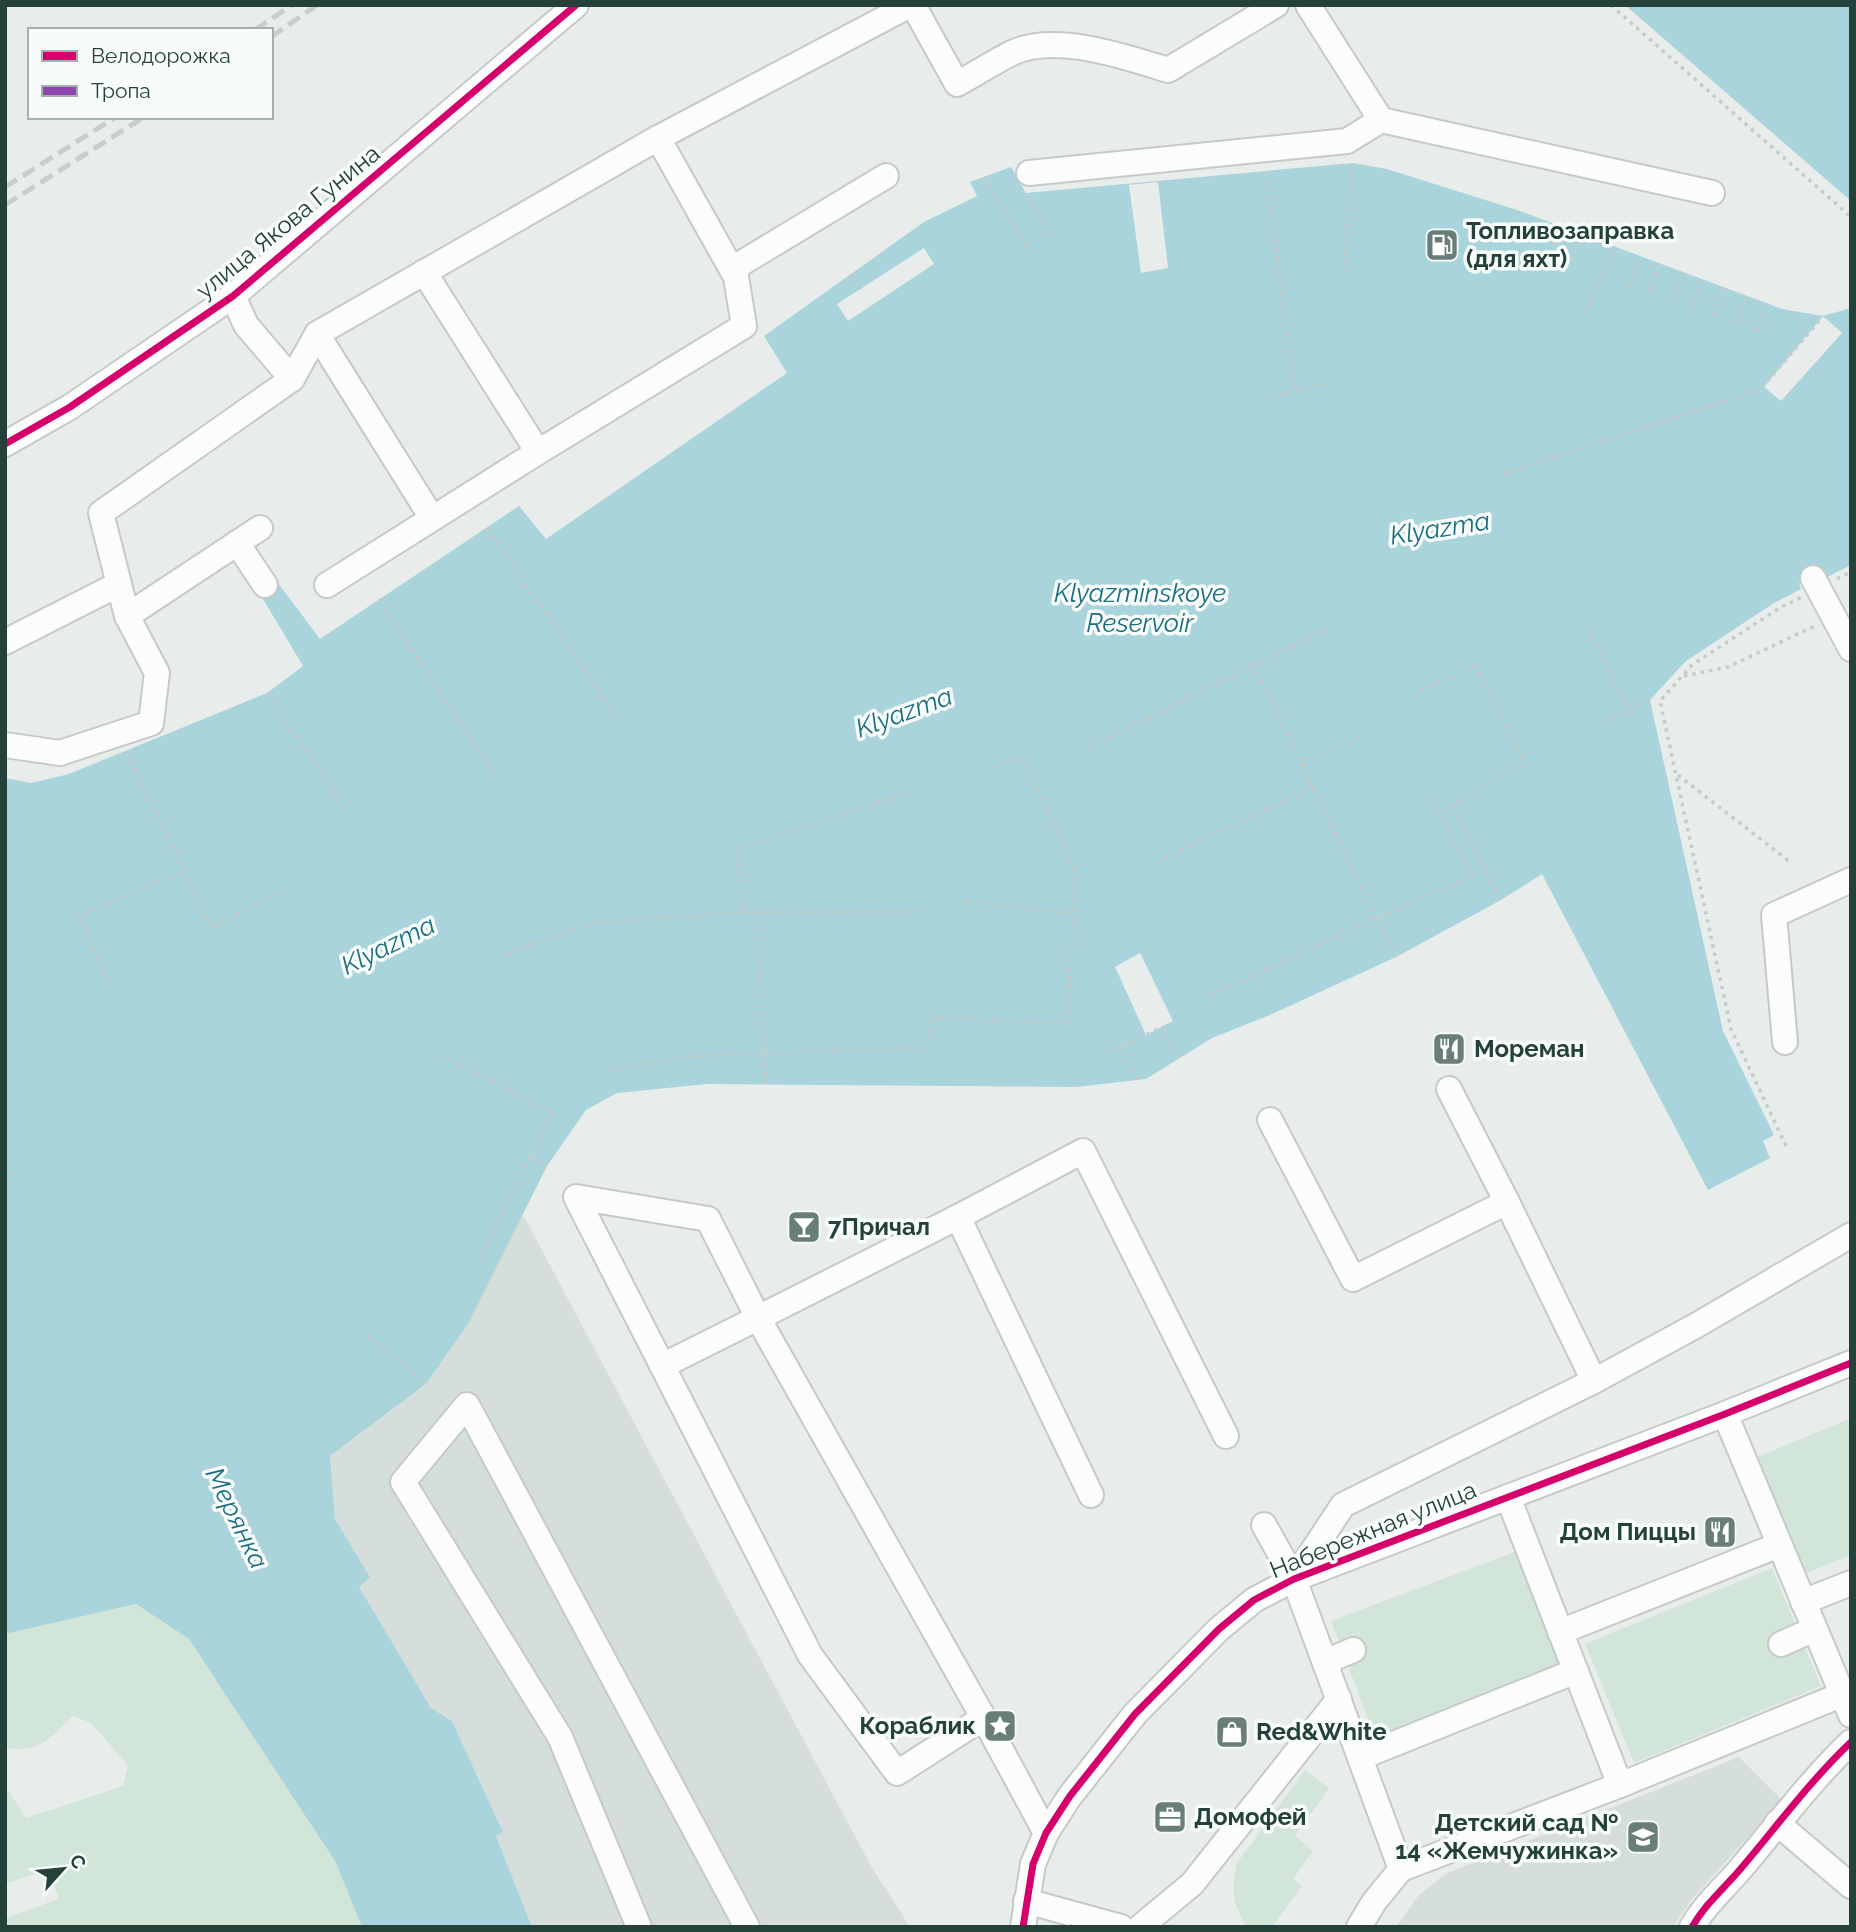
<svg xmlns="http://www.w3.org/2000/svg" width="1856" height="1932" font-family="Raleway,sans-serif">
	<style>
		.built { fill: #d6dedb }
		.green { fill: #d1e6d8 }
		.water { fill: #a9d4db }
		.pier { fill: #e8edeb }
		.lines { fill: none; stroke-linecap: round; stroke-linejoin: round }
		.minor-casing { stroke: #c5cac8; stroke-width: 28 }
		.path { stroke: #c3ccca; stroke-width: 3.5; stroke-dasharray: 3.5 5; stroke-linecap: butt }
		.minor { stroke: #fcfcfc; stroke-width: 24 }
		.rail { stroke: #c9cdcc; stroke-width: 5; stroke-dasharray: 14 7; stroke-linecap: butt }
		.quiet { stroke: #8e44ad; stroke-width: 5; stroke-dasharray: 10 5; stroke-linecap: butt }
		.cycleway-casing { stroke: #f7fbf9; stroke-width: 11 }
		.cycleway { stroke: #d6006c; stroke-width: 7 }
		.labels { text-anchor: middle; stroke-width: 7; stroke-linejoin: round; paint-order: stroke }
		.street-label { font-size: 24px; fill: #24423a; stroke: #f7fbf9 }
		.poi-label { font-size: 24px; font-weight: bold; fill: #24423a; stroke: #f7fbf9; text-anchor: start }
		.water-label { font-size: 26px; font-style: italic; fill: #1c6f80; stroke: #f7fbf9 }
	</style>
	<rect width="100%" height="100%" fill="#e8edeb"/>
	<!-- built -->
	<g class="built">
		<polygon points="522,1213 871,1866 910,1927 532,1927 496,1836 503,1832 452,1721 431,1708 358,1587 370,1577 335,1519 330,1456 426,1384 468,1324"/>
		<polygon points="1739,1757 1782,1800 1691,1900 1673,1927 1396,1927 1418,1896 1445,1874"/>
	</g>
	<!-- green -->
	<g class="green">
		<polygon points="1851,1418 1851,1555 1804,1574 1758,1457"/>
		<polygon points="1517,1551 1564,1669 1377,1742 1331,1621"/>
		<polygon points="1772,1568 1821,1686 1634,1763 1585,1644"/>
		<path d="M136 1604 189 1639 335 1861 362 1927H5V1918L59 1899 48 1869 5 1884V1786L26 1818 123 1786 128 1766 91 1723 73 1716C48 1739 41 1753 5 1748V1634Z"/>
		<polygon points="1305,1770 1329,1788 1295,1836 1313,1851 1293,1879 1302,1886 1272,1927 1246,1927 1235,1903 1233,1883 1237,1863"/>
	</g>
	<!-- water -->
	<g class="water">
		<polygon points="1625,5 1851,5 1851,201"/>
		<polygon points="1353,163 1387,169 1517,210 1782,309 1823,316 1851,308 1851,565 1827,577 1824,571 1799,583 1801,589 1774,603 1686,661 1650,700 1723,1031 1774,1135 1763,1141 1770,1158 1708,1190 1542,874 1501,900 1396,957 1270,1015 1212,1038 1146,1079 1076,1087 707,1084 617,1093 586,1110 547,1166 468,1324 426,1384 330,1456 335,1519 370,1577 359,1587 431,1708 452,1721 503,1832 496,1836 532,1927 362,1927 335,1861 189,1639 136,1604 5,1634 5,778 31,783 69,774 267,693 303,666 260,594 278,583 320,639 519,506 546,539 787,373 764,336 924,222 977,196 970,182 1011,167 1026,193"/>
	</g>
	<!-- pier -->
	<g class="pier">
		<polygon points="1158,182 1168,268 1141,273 1129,185"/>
		<polygon points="924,248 934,264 848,321 837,304"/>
		<polygon points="1823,316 1842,333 1781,401 1764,387"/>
		<polygon points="1140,953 1173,1021 1146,1035 1115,967"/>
	</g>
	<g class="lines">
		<defs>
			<g id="minor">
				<path d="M913 5 957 84C976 74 995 61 1014 52 1057 33 1126 57 1168 70L1276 5"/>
				<polyline points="1381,120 1712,193"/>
				<polyline points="1029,173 1347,141 1381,120 1308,5"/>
				<polyline points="732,269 886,176"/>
				<polyline points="424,272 538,452 744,326 736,277 658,138"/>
				<polyline points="233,296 246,325 292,379"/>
				<polyline points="317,334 432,518"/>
				<polyline points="5,444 70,407 233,296 576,5"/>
				<polyline points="237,543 265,585"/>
				<polyline points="1813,578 1851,649"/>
				<polyline points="327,585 538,452"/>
				<polyline points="127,616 260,528"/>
				<polyline points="5,642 119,584"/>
				<polyline points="5,745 60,753 151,723 157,673 127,616 101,513 292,379 317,334 658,138 910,5"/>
				<polyline points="1785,1042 1774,915 1851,880"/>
				<polyline points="1449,1089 1507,1202 1594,1381"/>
				<polyline points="1270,1120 1353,1279 1507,1202"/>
				<polyline points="958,1217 1083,1151 1226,1436"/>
				<polyline points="662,1366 758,1318 708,1219 576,1197 810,1655 897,1773 983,1718"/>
				<polyline points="1725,1414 1851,1715"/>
				<polyline points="1508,1497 1620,1785"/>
				<polyline points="1264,1525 1294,1579 1401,1869"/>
				<polyline points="1294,1579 1343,1505 1594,1381 1697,1325 1851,1235"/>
				<polyline points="1803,1602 1851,1583"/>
				<polyline points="1560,1632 1779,1545"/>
				<polyline points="1781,1644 1815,1629"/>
				<polyline points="1325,1662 1353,1650"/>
				<polyline points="1361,1757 1576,1671"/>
				<polyline points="1777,1823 1851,1886"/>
				<polyline points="1046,1833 987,1724 758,1318 958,1217 1091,1495"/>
				<polyline points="1026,1901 1121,1927"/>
				<polyline points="639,1927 560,1737 403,1482 467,1405 747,1927"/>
				<polyline points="1023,1927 1033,1864 1046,1833 1070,1796 1135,1714 1219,1629 1254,1600 1294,1579 1725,1414 1851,1363"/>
				<polyline points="1140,1927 1192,1884 1339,1699"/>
				<polyline points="1359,1927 1374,1902 1401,1869 1620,1785 1851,1691"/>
				<path d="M1692 1927C1704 1906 1721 1891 1737 1873 1775 1829 1808 1783 1851 1742"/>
			</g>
		</defs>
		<!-- minor casing -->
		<use href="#minor" class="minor-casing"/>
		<!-- path -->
		<g class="path">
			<polyline points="1611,5 1851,217"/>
			<polyline points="1266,172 1295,391"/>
			<polyline points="984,177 1028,248"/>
			<polyline points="1027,195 1051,236"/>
			<polyline points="1508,237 1517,210"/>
			<polyline points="1529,249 1539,218"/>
			<polyline points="1551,254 1560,226"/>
			<polyline points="1572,261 1583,235"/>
			<polyline points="1344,270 1353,163"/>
			<polyline points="851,274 861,289"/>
			<polyline points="1629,287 1640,256"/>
			<polyline points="1649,291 1659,263"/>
			<polyline points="1672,298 1682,272"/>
			<polyline points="1692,308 1702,279"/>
			<polyline points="1585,313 1614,246"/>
			<polyline points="1714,315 1725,287"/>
			<polyline points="1737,324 1747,295"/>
			<polyline points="1757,330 1767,303"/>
			<polyline points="1271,395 1326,385"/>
			<polyline points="1504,473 1760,390 1823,316"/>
			<polyline points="487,528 618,720"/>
			<polyline points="1837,579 1851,572"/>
			<polyline points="379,599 494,774"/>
			<polyline points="1588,630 1628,711 1650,700"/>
			<polyline points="1253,664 1396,957"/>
			<polyline points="1684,676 1728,667 1817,625"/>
			<polyline points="267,693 347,811"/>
			<polyline points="1413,695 1475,665 1525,763 1451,805 1501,900"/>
			<polyline points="1605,721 1628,711"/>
			<polyline points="1087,749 1325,629"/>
			<polyline points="127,753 211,927 282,892"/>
			<polyline points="1303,764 1364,734"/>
			<polyline points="1678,775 1790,862"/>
			<polyline points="1157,862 1313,786"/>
			<polyline points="966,902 1073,913"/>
			<polyline points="756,913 742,912 739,849 910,792"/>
			<polyline points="506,954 592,923 744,912"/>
			<polyline points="108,981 79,916 185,870"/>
			<polyline points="1210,995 1472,875 1430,797"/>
			<polyline points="1122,1045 1138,1081"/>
			<polyline points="1108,1052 1163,1027 1178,1059"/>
			<polyline points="446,1057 552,1112 478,1263"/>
			<polyline points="612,1069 683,1057 764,1052 927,1048 931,1017 1067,1023 1076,873 1021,755 994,768"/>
			<polyline points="766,1084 756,913 922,911"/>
			<polyline points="1786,1146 1731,1029 1660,701 1692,665 1781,607 1802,597"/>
			<polyline points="531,1156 547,1166"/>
			<polyline points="5,1177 19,1169"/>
			<polyline points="368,1337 426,1384"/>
		</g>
		<!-- minor -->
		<use href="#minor" class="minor"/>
		<!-- rail -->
		<g class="rail">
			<polyline points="255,30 292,5"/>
			<polyline points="271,37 317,5"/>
			<polyline points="5,187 116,117"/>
			<polyline points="5,205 144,117"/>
		</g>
		<!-- quiet -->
		<polyline class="quiet" points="1072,1927 1073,1926"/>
		<defs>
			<g id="cycleway">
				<polyline points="5,444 70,407 233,296 576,5"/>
				<polyline points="1023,1927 1033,1864 1046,1833 1070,1796 1135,1714 1219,1629 1254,1600 1294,1579 1725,1414 1851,1363"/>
				<path d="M1692 1927C1704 1906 1721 1891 1737 1873 1775 1829 1808 1783 1851 1742"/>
			</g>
		</defs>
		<!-- cycleway casing -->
		<use href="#cycleway" class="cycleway-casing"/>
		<!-- cycleway -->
		<use href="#cycleway" class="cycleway"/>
	</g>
	<!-- icons -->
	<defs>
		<symbol id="fuel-square" viewBox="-11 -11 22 22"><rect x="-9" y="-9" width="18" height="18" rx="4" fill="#697e78" stroke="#f7fbf9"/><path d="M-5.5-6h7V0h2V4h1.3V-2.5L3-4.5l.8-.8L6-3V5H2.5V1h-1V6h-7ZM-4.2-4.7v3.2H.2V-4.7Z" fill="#fff"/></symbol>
		<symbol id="restaurant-square" viewBox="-11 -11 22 22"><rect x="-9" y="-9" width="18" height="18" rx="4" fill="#697e78" stroke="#f7fbf9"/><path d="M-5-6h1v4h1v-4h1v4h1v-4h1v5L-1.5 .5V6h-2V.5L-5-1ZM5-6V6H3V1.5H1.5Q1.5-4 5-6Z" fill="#fff"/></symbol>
		<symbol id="bar-square" viewBox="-11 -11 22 22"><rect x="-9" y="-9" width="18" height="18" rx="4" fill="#697e78" stroke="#f7fbf9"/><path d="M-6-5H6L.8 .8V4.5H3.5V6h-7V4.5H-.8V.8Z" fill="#fff"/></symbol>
		<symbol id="sight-square" viewBox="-11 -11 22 22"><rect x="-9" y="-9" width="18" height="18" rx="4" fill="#697e78" stroke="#f7fbf9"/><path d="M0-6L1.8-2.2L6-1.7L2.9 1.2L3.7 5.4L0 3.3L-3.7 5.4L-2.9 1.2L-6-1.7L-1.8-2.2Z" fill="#fff"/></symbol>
		<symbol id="shop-square" viewBox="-11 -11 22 22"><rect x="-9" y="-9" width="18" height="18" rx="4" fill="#697e78" stroke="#f7fbf9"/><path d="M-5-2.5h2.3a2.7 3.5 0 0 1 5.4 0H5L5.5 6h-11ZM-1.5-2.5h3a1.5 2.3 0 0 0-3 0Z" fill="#fff"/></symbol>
		<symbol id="office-square" viewBox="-11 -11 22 22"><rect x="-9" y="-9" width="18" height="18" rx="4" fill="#697e78" stroke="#f7fbf9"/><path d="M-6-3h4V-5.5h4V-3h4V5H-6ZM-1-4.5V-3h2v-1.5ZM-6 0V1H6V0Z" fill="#fff"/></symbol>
		<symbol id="school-square" viewBox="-11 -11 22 22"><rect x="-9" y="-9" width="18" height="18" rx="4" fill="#697e78" stroke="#f7fbf9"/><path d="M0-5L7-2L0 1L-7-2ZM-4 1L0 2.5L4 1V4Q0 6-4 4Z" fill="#fff"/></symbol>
	</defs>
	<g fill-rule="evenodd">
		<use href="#fuel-square" x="1423" y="226" width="38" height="38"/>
		<use href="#restaurant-square" x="1430" y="1030" width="38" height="38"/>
		<use href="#bar-square" x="785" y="1208" width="38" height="38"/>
		<use href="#restaurant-square" x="1701" y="1513" width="38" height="38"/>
		<use href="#sight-square" x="981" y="1707" width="38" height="38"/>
		<use href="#shop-square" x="1213" y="1713" width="38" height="38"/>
		<use href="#office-square" x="1151" y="1798" width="38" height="38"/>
		<use href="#school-square" x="1624" y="1818" width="38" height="38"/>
	</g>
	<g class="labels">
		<!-- street labels -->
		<g class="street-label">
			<text transform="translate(288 222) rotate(-39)" y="8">улица Якова Гунина</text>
			<text transform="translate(1373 1530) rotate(-22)" y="8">Набережная улица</text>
		</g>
		<!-- poi labels -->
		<g class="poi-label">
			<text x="1466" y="239">Топливозаправка<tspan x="1466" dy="28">(для яхт)</tspan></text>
			<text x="1474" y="1057">Мореман</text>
			<text x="828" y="1235">7Причал</text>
			<text x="1696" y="1540" text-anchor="end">Дом Пиццы</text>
			<text x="976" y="1734" text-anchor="end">Кораблик</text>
			<text x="1256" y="1740">Red&amp;White</text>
			<text x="1194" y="1825">Домофей</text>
			<text x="1618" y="1831" text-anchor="end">Детский сад №<tspan x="1618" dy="28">14 «Жемчужинка»</tspan></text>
		</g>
		<!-- water labels -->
		<g class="water-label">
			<text transform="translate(1440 528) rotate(-9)" y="9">Klyazma</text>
			<text x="1140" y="602">Klyazminskoye<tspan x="1140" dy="30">Reservoir</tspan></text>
			<text transform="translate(904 712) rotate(-20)" y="9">Klyazma</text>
			<text transform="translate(388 945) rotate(-26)" y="9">Klyazma</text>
			<text transform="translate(237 1518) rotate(64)" y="9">Мерянка</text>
		</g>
	</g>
	<!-- border -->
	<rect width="1856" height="1932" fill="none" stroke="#24423a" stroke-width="14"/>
	<!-- legend -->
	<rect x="28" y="28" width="245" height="91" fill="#f7fbf9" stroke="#a3b1ad" stroke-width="2"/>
	<rect x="42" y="51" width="35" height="10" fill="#d6006c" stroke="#a3b1ad" stroke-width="2"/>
	<text x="91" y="63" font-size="21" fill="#24423a">Велодорожка</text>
	<rect x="42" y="86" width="35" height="10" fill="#8e44ad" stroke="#a3b1ad" stroke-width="2"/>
	<text x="91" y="98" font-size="21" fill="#24423a">Тропа</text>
	<!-- north arrow -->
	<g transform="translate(63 1869) rotate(63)" stroke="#f7fbf9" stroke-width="5" paint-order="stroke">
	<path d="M0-5L12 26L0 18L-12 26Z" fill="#24423a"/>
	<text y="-10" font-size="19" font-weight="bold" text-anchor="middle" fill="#24423a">С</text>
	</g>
</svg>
